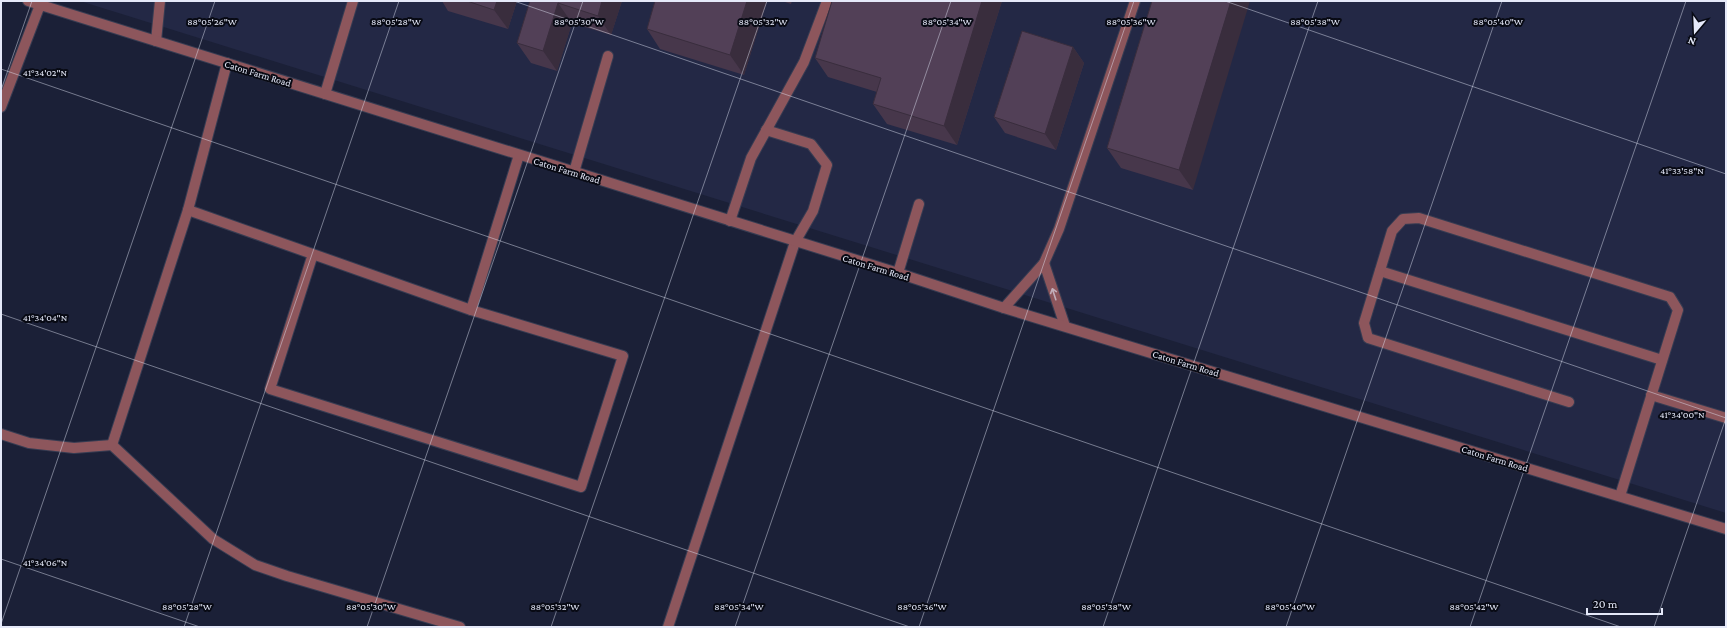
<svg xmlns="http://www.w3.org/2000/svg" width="1727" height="628" font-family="'Crimson Pro',serif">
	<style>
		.built { fill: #232845 }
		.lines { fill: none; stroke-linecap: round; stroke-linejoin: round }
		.service-casing { stroke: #373c52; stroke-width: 12 }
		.minor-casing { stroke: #373c52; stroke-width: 12 }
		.tertiary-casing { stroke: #373c52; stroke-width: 12 }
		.service { stroke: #8d565c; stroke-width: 10 }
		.minor { stroke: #8d565c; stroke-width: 10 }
		.tertiary { stroke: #8d565c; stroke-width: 10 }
		.wall { fill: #47374b }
		.shaded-wall { fill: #392d3d }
		.building { fill: #524057; stroke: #392d3d }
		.oneway { stroke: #c2aeba }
		.ticks { fill: none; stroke: #e5e9f9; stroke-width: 1; stroke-opacity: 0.45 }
		.labels { text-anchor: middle; stroke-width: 4; stroke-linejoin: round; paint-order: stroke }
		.street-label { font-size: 10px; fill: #e5e9f9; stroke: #080a14 }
		.ticks-label { font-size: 10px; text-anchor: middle; fill: #e5e9f9; stroke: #080a14; stroke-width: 4; stroke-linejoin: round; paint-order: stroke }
	</style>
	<rect width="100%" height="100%" fill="#1b2037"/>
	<!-- built -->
	<polygon class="built" points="80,1 1726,1 1726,513"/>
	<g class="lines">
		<defs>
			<g id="service">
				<polyline points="156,41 160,1"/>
				<polyline points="325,94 353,1"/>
				<polyline points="766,130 811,144 827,165 813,211 795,242"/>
				<polyline points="574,172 608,56"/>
				<polyline points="730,221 751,158 804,62 827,1"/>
				<polyline points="1044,263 1065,326"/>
				<polyline points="1380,271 1662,360"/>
				<polyline points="898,273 919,204"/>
				<polyline points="1004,308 1044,263 1059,229 1135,1"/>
				<polyline points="1651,395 1726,418"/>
				<polyline points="1569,402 1368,338 1364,323 1392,231 1403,219 1419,218 1670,297 1678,310 1620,496"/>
			</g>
			<g id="minor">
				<polyline points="1,107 40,5"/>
				<polyline points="188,210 471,310 623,356 581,487 270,389 313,254"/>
				<polyline points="471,310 519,155"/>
				<polyline points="1,434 29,443 74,448 112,445 213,539 255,565 287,576 460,627"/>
				<polyline points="112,445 188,210 227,63"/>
				<polyline points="668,627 795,242"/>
			</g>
			<polyline id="tertiary" points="28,1 898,273 1004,308 1726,529"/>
		</defs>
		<!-- service casing -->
		<use href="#service" class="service-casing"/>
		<!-- minor casing -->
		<use href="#minor" class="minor-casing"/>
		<!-- tertiary casing -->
		<use href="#tertiary" class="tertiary-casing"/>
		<!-- service -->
		<use href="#service" class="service"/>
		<!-- minor -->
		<use href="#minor" class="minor"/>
		<!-- tertiary -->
		<use href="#tertiary" class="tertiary"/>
	</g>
	<!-- wall -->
	<g class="wall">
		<polygon points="442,1 517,1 508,29 448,11"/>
		<polygon points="530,1 622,1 611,35 572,23 557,71 531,63 517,43"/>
		<polygon points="767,1 744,75 660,49 647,29"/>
		<polygon points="782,1 792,1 791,4"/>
		<polygon points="1002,1 957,145 887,124 873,104 877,92 828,77 815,58"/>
		<polygon points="1152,1 1193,190 1121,168 1107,148"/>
		<polygon points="1073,47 1084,63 1056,150 1005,133 994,117"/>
	</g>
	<!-- shaded-wall -->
	<g class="shaded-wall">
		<polygon points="497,1 517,1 508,29 494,10"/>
		<polygon points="602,1 622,1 611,35 598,16"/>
		<polygon points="747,1 767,1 744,75 730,55"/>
		<polygon points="982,1 1002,1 957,145 944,126"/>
		<polygon points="1231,1 1250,1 1193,190 1179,170"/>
		<polygon points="558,3 572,23 557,71 543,51"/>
		<polygon points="1073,47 1084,63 1056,150 1045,134"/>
	</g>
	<!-- building -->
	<g class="building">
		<polygon points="467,1 497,1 494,10"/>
		<polygon points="530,1 602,1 598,16 558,3 543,51 517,43"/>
		<polygon points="655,1 747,1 730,55 647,29"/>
		<polygon points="832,1 982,1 944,126 873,104 881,78 815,58"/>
		<polygon points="1152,1 1231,1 1179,170 1107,148"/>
		<polygon points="1022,31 1073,47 1045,134 994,117"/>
	</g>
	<!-- one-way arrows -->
	<defs><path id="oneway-shaft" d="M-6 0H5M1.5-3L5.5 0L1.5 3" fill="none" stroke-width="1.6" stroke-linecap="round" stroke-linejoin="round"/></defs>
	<use class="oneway" href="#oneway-shaft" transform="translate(1054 294) rotate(-108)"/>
	<!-- ticks -->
	<path class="ticks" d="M514 1 1726 418M1225 1 1726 174M1 69 1621 627M1 90 32 1M1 314 910 627M1 559 200 627M1 624 215 1M184 627 399 1M367 627 583 1M551 627 767 1M735 627 951 1M919 627 1134 1M1103 627 1318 1M1286 627 1502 1M1470 627 1686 1M1654 627 1726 418"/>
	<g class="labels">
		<!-- street labels -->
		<g class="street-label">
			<text transform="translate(258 73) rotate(17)" y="4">Caton Farm Road</text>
			<text transform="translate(567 170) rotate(17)" y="4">Caton Farm Road</text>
			<text transform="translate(876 267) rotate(17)" y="4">Caton Farm Road</text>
			<text transform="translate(1186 363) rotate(17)" y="4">Caton Farm Road</text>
			<text transform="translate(1495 458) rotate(17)" y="4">Caton Farm Road</text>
		</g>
	</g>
	<g class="ticks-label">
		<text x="212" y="25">88°05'26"W</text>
		<text x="396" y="25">88°05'28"W</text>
		<text x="579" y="25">88°05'30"W</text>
		<text x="763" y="25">88°05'32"W</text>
		<text x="947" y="25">88°05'34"W</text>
		<text x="1131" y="25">88°05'36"W</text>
		<text x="1315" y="25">88°05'38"W</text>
		<text x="1498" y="25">88°05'40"W</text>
		<text x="45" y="76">41°34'02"N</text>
		<text x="1682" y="174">41°33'58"N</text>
		<text x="45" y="321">41°34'04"N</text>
		<text x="1682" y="418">41°34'00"N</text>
		<text x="45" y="566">41°34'06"N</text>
		<text x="187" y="610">88°05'28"W</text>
		<text x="371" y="610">88°05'30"W</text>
		<text x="555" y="610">88°05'32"W</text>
		<text x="739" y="610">88°05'34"W</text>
		<text x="922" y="610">88°05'36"W</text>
		<text x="1106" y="610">88°05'38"W</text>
		<text x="1290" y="610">88°05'40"W</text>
		<text x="1474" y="610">88°05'42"W</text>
	</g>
	<!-- border -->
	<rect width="1727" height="628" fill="none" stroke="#e5e9f9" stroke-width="4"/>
	<!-- north arrow -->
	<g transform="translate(1695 32) rotate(199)" stroke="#080a14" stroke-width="3" paint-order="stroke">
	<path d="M0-3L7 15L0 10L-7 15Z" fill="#e5e9f9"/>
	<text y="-6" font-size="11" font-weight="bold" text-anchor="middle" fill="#e5e9f9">N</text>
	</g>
	<!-- scale -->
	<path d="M1587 608v6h75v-6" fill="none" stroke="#e5e9f9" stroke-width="2"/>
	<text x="1593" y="608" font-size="12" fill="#e5e9f9" stroke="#080a14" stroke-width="3" paint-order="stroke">20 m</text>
</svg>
